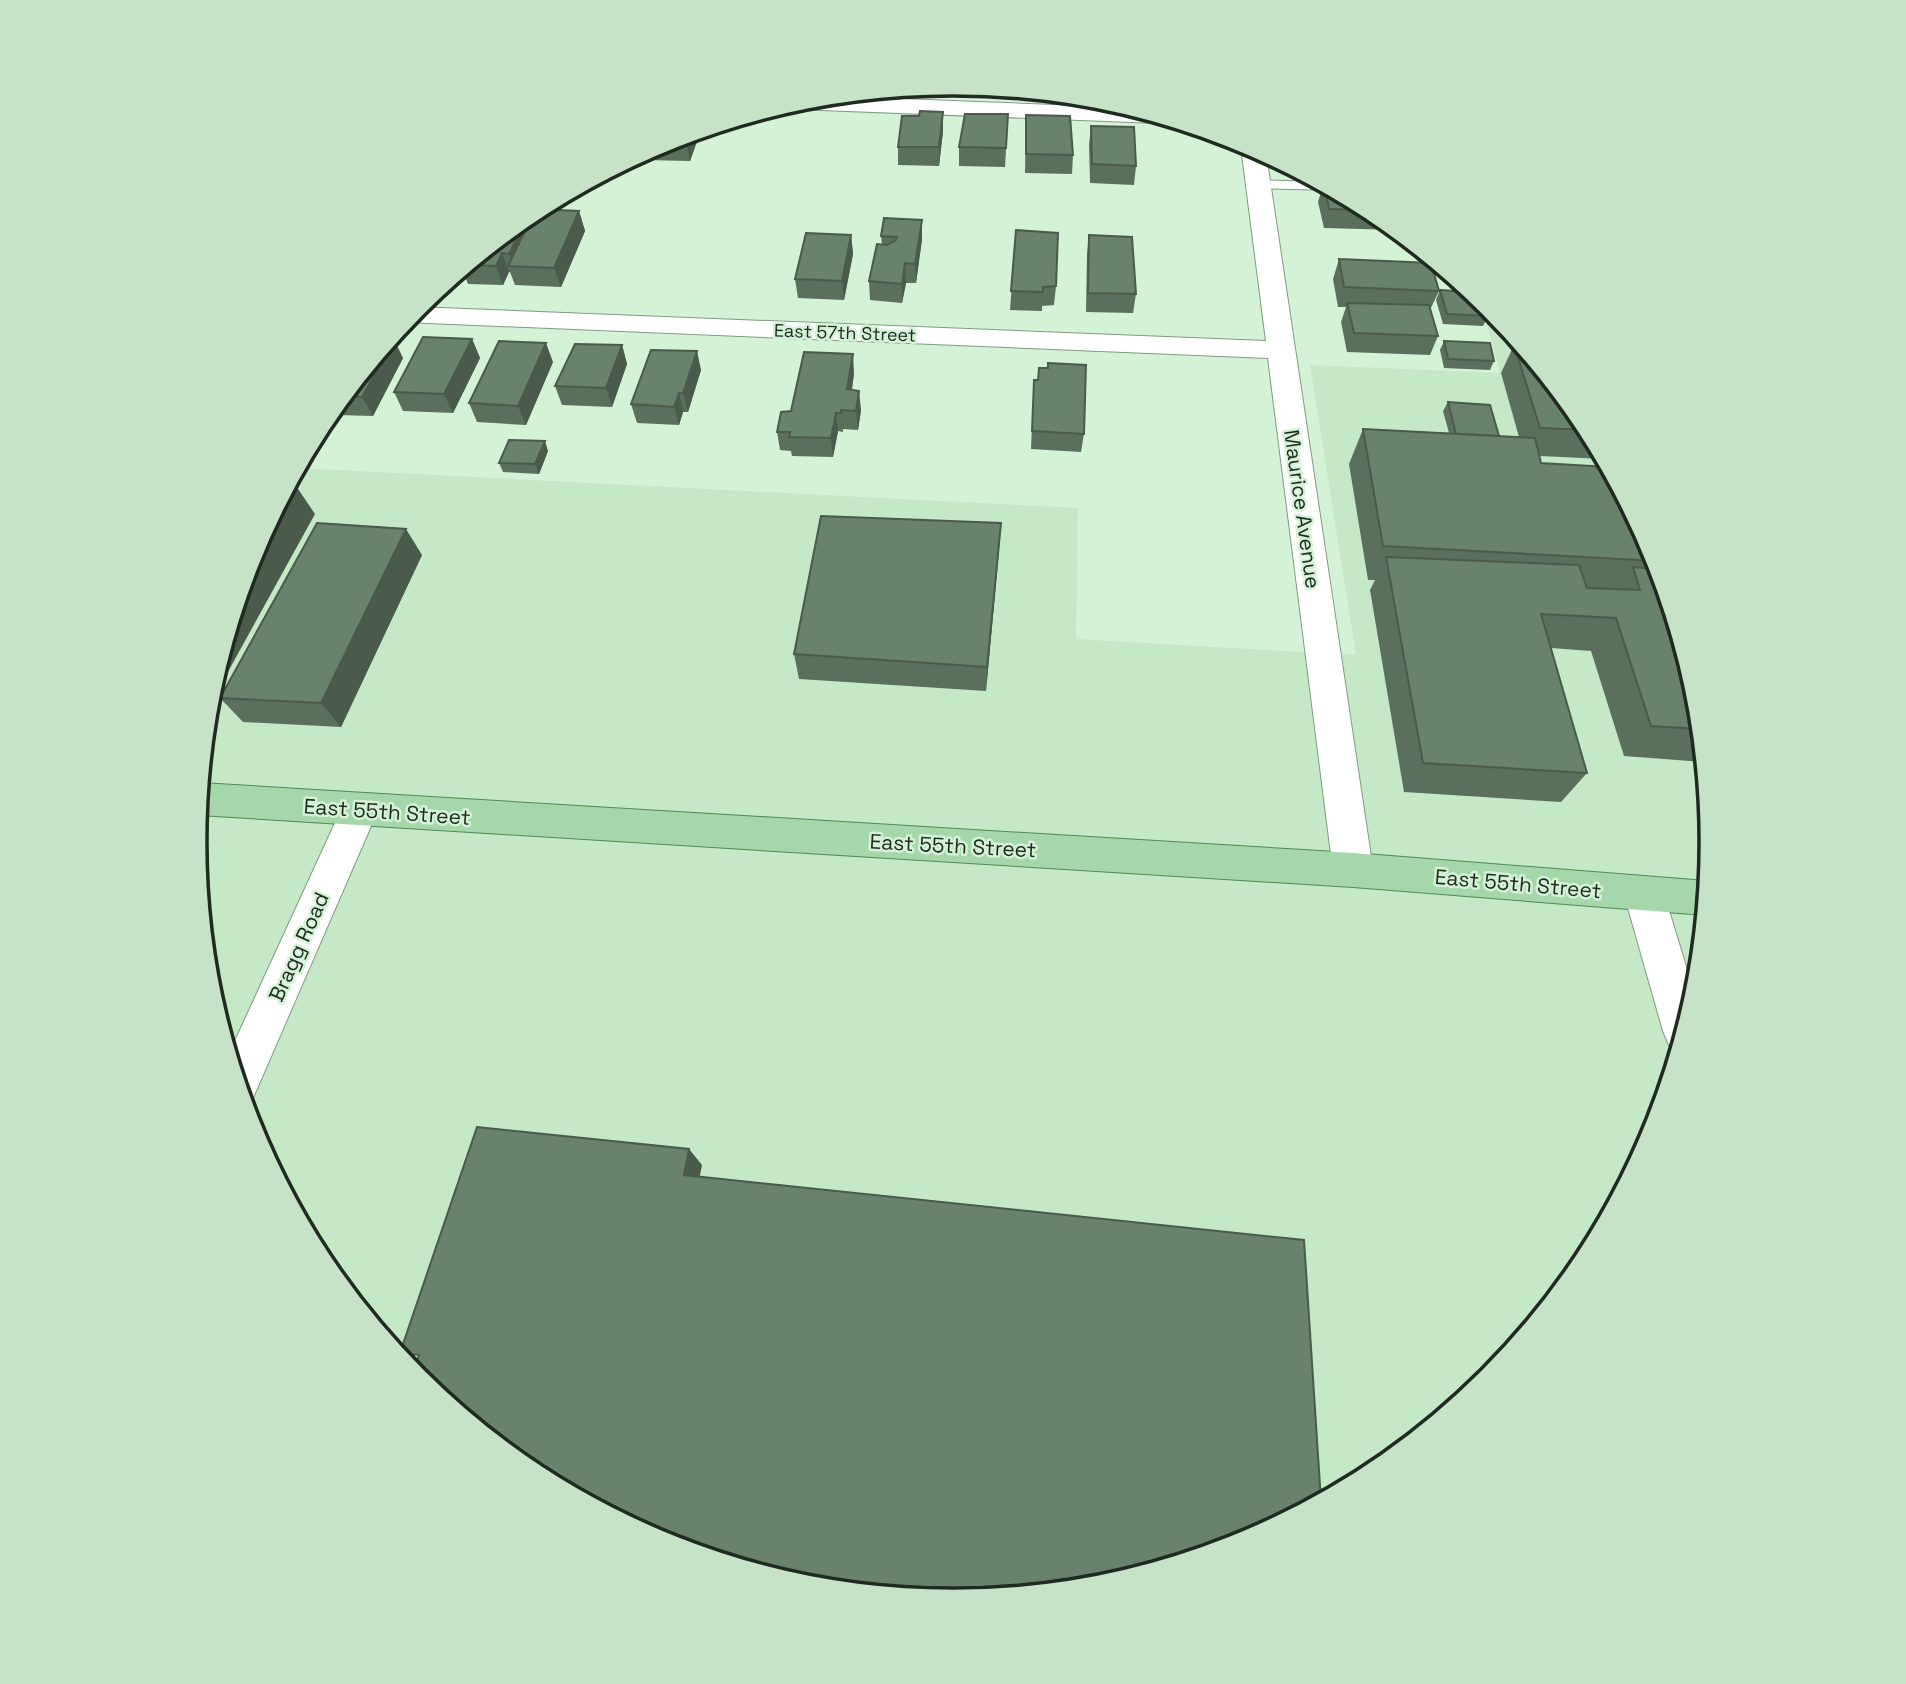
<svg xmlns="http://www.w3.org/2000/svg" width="1906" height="1684" font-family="'Space Grotesk',sans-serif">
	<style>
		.built { fill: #c5e9c7 }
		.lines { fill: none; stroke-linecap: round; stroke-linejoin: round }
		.service-casing { stroke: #809c82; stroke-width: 2 }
		.minor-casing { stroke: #809c82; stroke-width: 2 }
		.primary-casing { stroke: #508956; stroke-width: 2 }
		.service { fill: #fff; fill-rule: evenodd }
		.minor { fill: #fff; fill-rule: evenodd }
		.primary { fill: #a6d7ab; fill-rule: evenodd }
		.wall { fill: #5a705c }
		.shaded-wall { fill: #4a5b4b }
		.building { fill: #69826b; stroke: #4a5b4b; stroke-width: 2 }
		.labels { text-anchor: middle; stroke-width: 5; stroke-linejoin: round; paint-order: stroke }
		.far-street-label { font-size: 18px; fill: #1f2a20; stroke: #d4f2d6 }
		.street-label { font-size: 21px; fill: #1f2a20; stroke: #d4f2d6 }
		.rim { fill: none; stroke: #1f2a20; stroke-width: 3.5 }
	</style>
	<rect width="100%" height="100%" fill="#d4f2d6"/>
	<!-- built -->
	<polygon class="built" points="1480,299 1489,306 1583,421 1653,552 1697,695 1711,842 1696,990 1653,1132 1583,1263 1489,1378 1374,1472 1243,1542 417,1378 323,1263 253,1132 209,989 195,842 210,694 253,552 298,468 1078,508 1076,639 1356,655 1310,365 1500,373"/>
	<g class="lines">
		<defs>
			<polygon id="service" points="1258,180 1318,182 1334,190 1252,188 1250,185 1252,182"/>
			<g id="minor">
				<polygon points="826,96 1133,108 1167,119 1157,123 795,109 786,105"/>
				<polygon points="1244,142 1266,154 1373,870 1367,882 1353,887 1339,882 1333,870 1268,358 404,322 416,307 1266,341 1241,147"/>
				<polygon points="359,794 372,799 378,810 253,1098 244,1102 229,1054 346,799"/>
				<polygon points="1644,877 1658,882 1664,894 1695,996 1678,1049 1669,1045 1663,1031 1624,894 1630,882"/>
			</g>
			<polygon id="primary" points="201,783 1353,853 1707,881 1704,915 1353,887 199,815"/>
		</defs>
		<!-- service casing -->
		<use href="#service" class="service-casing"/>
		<!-- minor casing -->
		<use href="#minor" class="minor-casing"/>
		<!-- primary casing -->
		<use href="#primary" class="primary-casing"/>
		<!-- service -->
		<use href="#service" class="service"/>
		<!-- minor -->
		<use href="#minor" class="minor"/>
		<!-- primary -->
		<use href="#primary" class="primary"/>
	</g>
	<!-- wall -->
	<g class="wall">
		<polygon points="943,112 943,131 939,166 898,165 898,147 919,116"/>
		<polygon points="1008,114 1005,167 959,166 959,147"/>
		<polygon points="1026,115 1073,155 1072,174 1025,173"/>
		<polygon points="1091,126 1136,166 1134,185 1090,183 1089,145"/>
		<polygon points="701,130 690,161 643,160 641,153 663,142"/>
		<polygon points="1323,185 1374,212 1397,230 1324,228 1318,202"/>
		<polygon points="559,197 560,199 555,210 579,211 585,231 561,287 515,285 510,272 509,272 503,285 468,284 464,274 458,283 446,282 520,221 524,232 532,216 526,216 532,212"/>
		<polygon points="1016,230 1056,286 1054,305 1042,306 1042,311 1010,310"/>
		<polygon points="851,235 853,254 844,300 798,298 795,279"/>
		<polygon points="1089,235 1136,294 1133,313 1086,312 1087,254"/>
		<polygon points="881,236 922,239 916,283 906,283 902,303 870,300 869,281 882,244"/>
		<polygon points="1339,259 1439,291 1430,310 1438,336 1430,355 1347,352 1341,322 1346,307 1338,307 1333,279"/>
		<polygon points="1440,290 1488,316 1483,326 1443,324 1436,300"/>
		<polygon points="390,339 403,358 373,416 337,415 333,408"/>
		<polygon points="472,339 480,358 453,413 403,411 394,392"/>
		<polygon points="1444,341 1494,361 1490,370 1444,368 1440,350"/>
		<polygon points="622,345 627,364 612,407 562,405 555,386"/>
		<polygon points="1514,345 1583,421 1603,459 1540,456 1541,463 1653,552 1697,695 1703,762 1624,756 1591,651 1551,648 1587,773 1561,802 1404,792 1370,590 1375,580 1368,580 1349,464 1363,429 1449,433 1443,411 1448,402 1499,436 1519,437 1501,373"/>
		<polygon points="553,362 526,425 477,422 469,403"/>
		<polygon points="1048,363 1084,434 1081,452 1031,449 1034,380 1038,380 1047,368"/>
		<polygon points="701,370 688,412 683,412 679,425 637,423 631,404"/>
		<polygon points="854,373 852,390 861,410 858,430 843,429 843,432 838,431 833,457 792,456 791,451 780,450 777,432 791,411"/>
		<polygon points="548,451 539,474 503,472 499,463"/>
		<polygon points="999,550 986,691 799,679 794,654"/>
		<polygon points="422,555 341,727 243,722 220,698"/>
	</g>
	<!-- shaded-wall -->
	<g class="shaded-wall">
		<polygon points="943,112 943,131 939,166 939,147"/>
		<polygon points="701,130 690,161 686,142 689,134"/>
		<polygon points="559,197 560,199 552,217 549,207 551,201"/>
		<polygon points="579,211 585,231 561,287 554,268"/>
		<polygon points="922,220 922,239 916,283 915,264"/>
		<polygon points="520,221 526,239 513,266 509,254 512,236 518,223"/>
		<polygon points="851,235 853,254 844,300 842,281"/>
		<polygon points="502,253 509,272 503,285 496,266"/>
		<polygon points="905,263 906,283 902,303 902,284"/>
		<polygon points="462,269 464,274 458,283 455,275"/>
		<polygon points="394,339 403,358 373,416 362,397"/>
		<polygon points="472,339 480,358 453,413 444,394"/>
		<polygon points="546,343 553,362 526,425 518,406"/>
		<polygon points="622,345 627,364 612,407 606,388"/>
		<polygon points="697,351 701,370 688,412 683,393"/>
		<polygon points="853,354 854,373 849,408 847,389"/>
		<polygon points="859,391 861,410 858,430 856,411"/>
		<polygon points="679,393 683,412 679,425 674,407"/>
		<polygon points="836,413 838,431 833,457 831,438"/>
		<polygon points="545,441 548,451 539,474 535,464"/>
		<polygon points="292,480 315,514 208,708 210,694 253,552"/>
		<polygon points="1001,523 999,550 986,691 987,667"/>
		<polygon points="406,529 422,555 341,727 321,703"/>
		<polygon points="689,1149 702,1165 697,1190 684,1175"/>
	</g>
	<!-- building -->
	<g class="building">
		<polygon points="920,111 943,112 939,147 898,147 902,116 919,116"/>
		<polygon points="965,114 1008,114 1006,148 959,147"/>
		<polygon points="1026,115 1070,116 1073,155 1026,154"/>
		<polygon points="1091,126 1134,127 1136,166 1092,164"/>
		<polygon points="689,134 686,142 663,142"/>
		<polygon points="1324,185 1371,210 1329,209"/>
		<polygon points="551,201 549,207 541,207"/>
		<polygon points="537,209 579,211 554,268 508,266 535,210"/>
		<polygon points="884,218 922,220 915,264 905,263 902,284 869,281 877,244 887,245 896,240 897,237 881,236"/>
		<polygon points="518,223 512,236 518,236 509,254 502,253 496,266 467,265"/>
		<polygon points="1016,230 1058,233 1056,286 1043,287 1043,292 1011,291"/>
		<polygon points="806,233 851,235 842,281 795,279"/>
		<polygon points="1089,235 1132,237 1136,294 1088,293"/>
		<polygon points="1339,259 1431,263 1439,291 1344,287"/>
		<polygon points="1440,290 1471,292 1483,301 1488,316 1447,314"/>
		<polygon points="1347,303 1429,305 1438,336 1354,333"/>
		<polygon points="423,337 472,339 444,394 394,392"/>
		<polygon points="390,339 394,339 362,397 343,396"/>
		<polygon points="499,341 546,343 518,406 469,403"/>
		<polygon points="1444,341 1490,343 1494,361 1448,359"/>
		<polygon points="575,344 622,345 606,388 555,386"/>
		<polygon points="1514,345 1521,346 1583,421 1588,430 1540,428"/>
		<polygon points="651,350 697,351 683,393 679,393 674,407 631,404"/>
		<polygon points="804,352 853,354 847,389 859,391 856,411 841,410 841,413 836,413 831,438 789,437 790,432 777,432 781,412 791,411"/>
		<polygon points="1048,363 1086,365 1084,434 1032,431 1034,380 1038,380 1039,368 1048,368"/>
		<polygon points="1448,402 1490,405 1499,436 1456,434"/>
		<polygon points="1363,429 1535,438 1541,463 1608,467 1653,552 1656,561 1383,546"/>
		<polygon points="509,440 545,441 535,464 499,463"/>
		<polygon points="821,516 1001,523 987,667 794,654"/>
		<polygon points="317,523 406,529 321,703 220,698"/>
		<polygon points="1386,557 1579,565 1587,588 1640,590 1633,567 1659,569 1697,695 1700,729 1651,726 1616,618 1541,614 1587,773 1423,763"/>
		<polygon points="477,1127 689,1149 684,1175 1304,1240 1321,1501 1243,1542 1100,1586 953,1600 805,1585 663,1542 532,1472 417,1378 413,1373 419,1355 400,1353"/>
	</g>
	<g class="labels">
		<!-- far-street labels -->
		<g class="far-street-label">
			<text transform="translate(845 333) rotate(2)" y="6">East 57th Street</text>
		</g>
		<!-- street labels -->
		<g class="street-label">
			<text transform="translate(1302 509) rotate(82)" y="7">Maurice Avenue</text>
			<text transform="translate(387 812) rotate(4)" y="7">East 55th Street</text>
			<text transform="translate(953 846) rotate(3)" y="7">East 55th Street</text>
			<text transform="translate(1518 884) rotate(5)" y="7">East 55th Street</text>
			<text transform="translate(299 947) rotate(-66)" y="7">Bragg Road</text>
		</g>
	</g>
	<!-- crop -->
	<path d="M0 0H1906V1684H0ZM207 842a746 746 0 1 1 1492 0a746 746 0 1 1-1492 0Z" fill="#c6e2c7" fill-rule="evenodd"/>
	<path class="rim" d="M207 842a746 746 0 1 1 1492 0a746 746 0 1 1-1492 0Z"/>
</svg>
